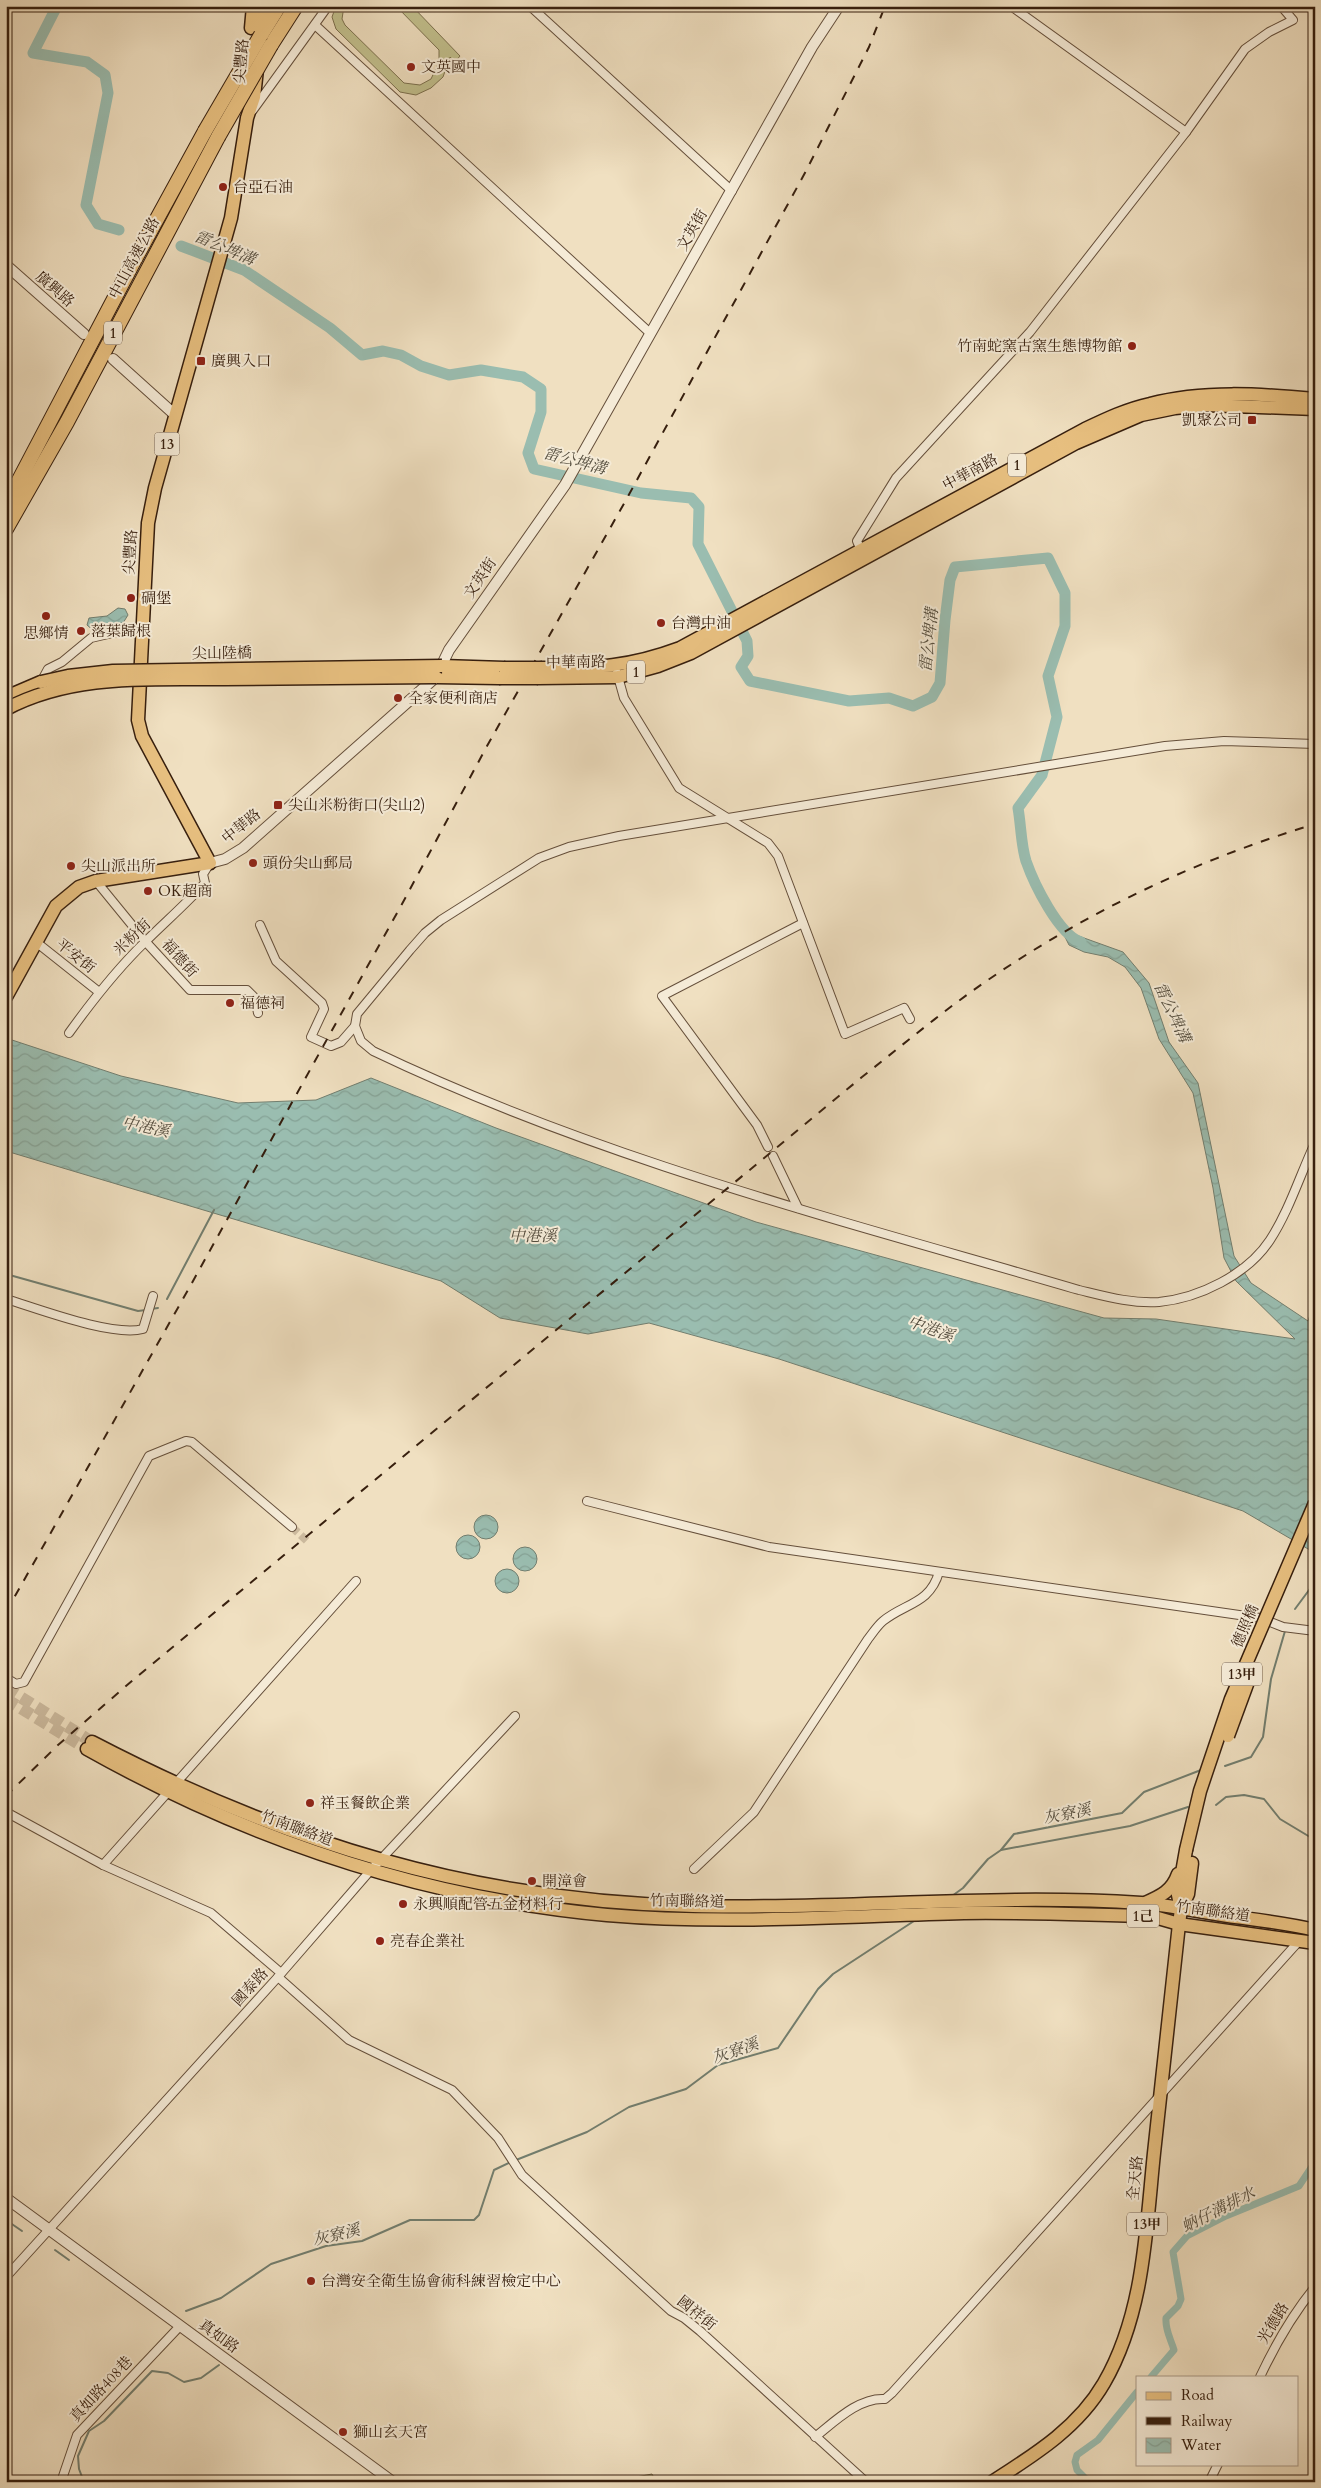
<svg xmlns="http://www.w3.org/2000/svg" width="1321" height="2488" font-family="Cardo,'Noto Serif TC',serif">
	<style>
		.park { fill: url(#park-tufts); stroke: #7c704e }
		.garden { fill: #c2c08d; stroke: #7c704e }
		.water { fill: url(#water-waves); stroke: #727e6f }
		.lines { fill: none; stroke-linecap: round; stroke-linejoin: round }
		.stream { stroke: #727e6f; stroke-width: 2 }
		.canal { stroke: #9abdb0; stroke-width: 7 }
		.river { stroke: #9abdb0; stroke-width: 11 }
		.minor-tunnel { stroke: #cbb99d; stroke-width: 8; stroke-dasharray: 8 4; stroke-linecap: butt }
		.primary-tunnel { stroke: #cbb99d; stroke-width: 12; stroke-dasharray: 12 6; stroke-linecap: butt }
		.minor-casing { stroke: #654f3b; stroke-width: 10 }
		.tertiary-casing { stroke: #654f3b; stroke-width: 12 }
		.primary-casing { stroke: #371f0e; stroke-width: 15 }
		.motorway-casing { stroke: #371f0e; stroke-width: 16 }
		.minor { stroke: #f5ebd7; stroke-width: 8 }
		.tertiary { stroke: #f5ebd7; stroke-width: 10 }
		.primary { stroke: #e8c080; stroke-width: 12 }
		.motorway { stroke: #e8c080; stroke-width: 14 }
		.rail { stroke: #371f0e; stroke-width: 2; stroke-dasharray: 9 9; stroke-linecap: butt }
		.primary-bridge-casing { stroke: #371f0e; stroke-width: 15; stroke-linecap: butt }
		.motorway-bridge-casing { stroke: #371f0e; stroke-width: 16; stroke-linecap: butt }
		.primary-bridge { stroke: #e8c080; stroke-width: 12 }
		.motorway-bridge { stroke: #e8c080; stroke-width: 14 }
		.poi-dot { fill: #8f2418; stroke: #f5ebd7; stroke-width: 2 }
		.labels { text-anchor: middle; stroke-width: 4; stroke-linejoin: round; paint-order: stroke }
		.shield { fill: #f5ebd7; stroke: #705c4a; stroke-width: 1 }
		.shield-label { font-size: 14px; font-weight: bold; fill: #371f0e }
		.street-label { font-size: 15px; fill: #371f0e; stroke: #f5ebd7 }
		.poi-label { font-size: 15px; fill: #371f0e; stroke: #f5ebd7; text-anchor: start }
		.water-label { font-size: 16px; font-style: italic; fill: #554e3f; stroke: #f5ebd7 }
	</style>
	<defs>
		<pattern id="park-tufts" width="24" height="20" patternUnits="userSpaceOnUse" patternTransform="scale(1.25)"><rect width="24" height="20" fill="#c2c08d"/><path d="M3 7l-1-3M5 7V3M7 7l1-3M15 17l-1-3M17 17v-4M19 17l1-3" fill="none" stroke="#a7a578"/></pattern>
		<pattern id="water-waves" width="16" height="10" patternUnits="userSpaceOnUse" patternTransform="scale(1.25)"><rect width="16" height="10" fill="#9abdb0"/><path d="M0 5q4-4 8 0t8 0" fill="none" stroke="#85a296"/></pattern>
	</defs>
	<rect width="100%" height="100%" fill="#f0e0c1"/>
	<filter id="stains"><feTurbulence type="fractalNoise" baseFrequency=".004" numOctaves="4"/><feColorMatrix values="0 0 0 0 .2 0 0 0 0 .09 0 0 0 0 .02 0 0 0 .5 -.17"/></filter>
	<radialGradient id="worn" r=".72"><stop offset=".6" stop-color="#630" stop-opacity="0"/><stop offset="1" stop-color="#630" stop-opacity=".3"/></radialGradient>
	<!-- park -->
	<polygon class="park" points="652,2474 656,2482 610,2482"/>
	<!-- garden -->
	<polygon class="garden" points="336,6 344,6 342,19 345,25 404,83 420,85 431,79 439,62 439,50 396,6 412,6 460,56 455,62 450,57 443,77 431,88 416,95 400,92 336,29 332,17"/>
	<!-- water -->
	<g class="water">
		<polygon points="118,608 125,609 128,615 123,623 106,624 94,631 87,625 89,618 107,616"/>
		<polygon points="1073,934 1123,952 1149,983 1169,1042 1198,1083 1234,1256 1251,1283 1308,1321 1315,1299 1315,1553 1243,1511 779,1359 649,1323 588,1334 500,1318 441,1281 6,1151 6,1038 121,1076 238,1103 316,1100 371,1078 496,1128 756,1222 1104,1318 1156,1319 1295,1339 1236,1281 1224,1258 1213,1188 1193,1093 1159,1039 1141,988 1125,967 1108,957 1084,952 1069,945 1065,937"/>
		<circle cx="486" cy="1527" r="12"/>
		<circle cx="468" cy="1547" r="12"/>
		<circle cx="525" cy="1559" r="12"/>
		<circle cx="507" cy="1581" r="12"/>
	</g>
	<g class="lines">
		<!-- stream -->
		<g class="stream">
			<polyline points="6,1274 138,1311 146,1310"/>
			<polyline points="167,1299 214,1210"/>
			<polyline points="151,1309 158,1308"/>
			<polyline points="1295,1609 1315,1582"/>
			<polyline points="1225,1766 1251,1757 1263,1737 1271,1679 1285,1631"/>
			<polyline points="1216,1805 1226,1797 1244,1795 1264,1799 1280,1819 1315,1840"/>
			<polyline points="1001,1850 1130,1826 1188,1807"/>
			<polyline points="952,1896 963,1888 988,1859 1001,1850 1014,1834 1122,1813 1144,1792 1201,1770"/>
			<polyline points="516,2160 587,2132 629,2107 686,2089 718,2065 778,2048 818,1989 833,1974 914,1921"/>
			<polyline points="6,2220 22,2231"/>
			<polyline points="55,2250 69,2260"/>
			<polyline points="186,2311 221,2298 271,2264 326,2246 362,2241 410,2220 474,2220 479,2215 494,2170 511,2162"/>
			<polyline points="84,2482 79,2469 78,2456 89,2431 104,2421 152,2371 168,2373 184,2382 201,2378 219,2365"/>
		</g>
		<!-- canal -->
		<g class="canal">
			<path d="M1151 2377 1174 2350C1171 2339 1165 2331 1166 2318L1178 2306 1181 2299 1173 2252 1187 2236 1226 2216 1299 2186 1315 2162"/>
			<polyline points="1089,2482 1077,2470 1075,2462 1077,2455 1098,2440 1137,2392"/>
		</g>
		<!-- river -->
		<g class="river">
			<polyline points="57,6 33,53 87,62 105,75 108,93 86,205 98,224 119,230"/>
			<path d="M181 246 244 270 330 328 362 355 383 351 401 355 421 366 449 375 481 370 523 377 541 389V412L528 453 534 469 641 493 691 498 699 507 698 544 747 641 748 656 741 667 750 681 849 701 889 698 913 706 932 697 940 683 945 620 950 580 955 567 1048 558 1065 593V626L1048 676 1057 717 1042 775 1018 808C1021 825 1021 845 1026 861 1034 884 1059 935 1081 942"/>
		</g>
		<!-- minor-tunnel -->
		<polyline class="minor-tunnel" points="292,1527 307,1541"/>
		<!-- primary-tunnel -->
		<g class="primary-tunnel">
			<polyline points="6,1688 92,1742"/>
			<polyline points="6,1699 87,1749"/>
		</g>
		<defs>
			<g id="minor">
				<polyline points="530,6 732,191"/>
				<polyline points="1011,6 1186,132"/>
				<polyline points="315,25 650,333"/>
				<polyline points="253,110 328,6"/>
				<polyline points="862,553 857,541 896,478 1030,332 1186,132 1245,49 1269,32 1293,20 1281,6"/>
				<polyline points="617,673 624,698 679,788 768,843 778,856 845,1034 904,1008 910,1019"/>
				<polyline points="41,682 48,669 62,662 91,638 130,629 143,629"/>
				<path d="M1315 744 1224 741 1165 746 619 836 569 847 539 858 441 920 425 933 410 950 357 1014 355 1026 361 1041 373 1051C598 1159 840 1220 1079 1290 1104 1296 1132 1304 1159 1302 1199 1298 1247 1275 1270 1240 1289 1211 1300 1175 1315 1143"/>
				<polyline points="96,881 145,941 190,990 247,990 255,998 258,1013"/>
				<polyline points="260,925 276,961 322,1003 324,1009 311,1037 331,1046 341,1042 355,1026"/>
				<polyline points="36,942 99,992"/>
				<path d="M69 1033C92 1001 116 970 145 942 165 922 185 905 205 883L203 874 210 863"/>
				<polyline points="768,1147 757,1125 662,996 803,923"/>
				<polyline points="773,1156 798,1208"/>
				<path d="M6 1299C39 1309 112 1337 143 1329L153 1296"/>
				<polyline points="587,1501 769,1547 1260,1618 1283,1627 1315,1631"/>
				<polyline points="6,1678 16,1684 24,1682 149,1456 186,1441 192,1442 292,1527"/>
				<polyline points="6,1710 6,1715"/>
				<polyline points="6,1812 103,1865 211,1913 281,1973"/>
				<polyline points="103,1865 356,1581"/>
				<path d="M694 1869 754 1812 868 1639C872 1634 877 1626 883 1621 905 1603 930 1604 939 1572"/>
				<polyline points="278,1977 349,2040 452,2090 498,2138 522,2175 671,2311 684,2318 700,2331 866,2482"/>
				<polyline points="6,2277 278,1977 370,1871 515,1716"/>
				<path d="M1260 2377C1275 2345 1292 2315 1315 2287"/>
				<path d="M815 2437C834 2422 859 2397 885 2399L892 2393 1300 1940"/>
				<polyline points="61,2482 77,2435 180,2326"/>
				<polyline points="1209,2482 1218,2464"/>
			</g>
			<g id="tertiary">
				<polyline points="6,265 84,334"/>
				<polyline points="113,359 174,414"/>
				<polyline points="210,863 225,859 243,848 436,677 449,650 565,485 812,47 839,6"/>
				<polyline points="6,2198 393,2482"/>
			</g>
			<g id="primary">
				<polyline points="251,28 253,6"/>
				<polyline points="259,40 262,6"/>
				<polyline points="442,666 504,668"/>
				<path d="M542 668C597 668 629 667 680 648L1085 429C1106 419 1127 409 1150 404 1202 390 1261 394 1315 399"/>
				<polyline points="436,677 499,678"/>
				<polyline points="538,678 618,677 658,666 691,653 1076,443 1141,415 1175,408 1205,405 1315,409"/>
				<polyline points="6,697 41,682"/>
				<polyline points="6,997 56,906 79,887 96,881 210,863 142,736 138,720 148,523 155,488 231,218 247,118 254,97 257,69"/>
				<path d="M92 1742C286 1843 473 1901 693 1906 843 1910 992 1893 1141 1903 1170 1905 1199 1912 1228 1916 1257 1920 1286 1923 1315 1930"/>
				<path d="M87 1749C249 1840 422 1898 607 1915 725 1925 846 1916 964 1913 1027 1912 1089 1915 1151 1916L1179 1924 1315 1943"/>
				<path d="M1145 1903C1161 1896 1172 1891 1178 1874"/>
				<polyline points="1181,1909 1188,1894 1192,1863"/>
				<path d="M992 2482C1034 2455 1078 2428 1104 2383 1144 2314 1146 2230 1154 2153 1163 2076 1171 2000 1179 1924L1181 1909 1178 1895 1186 1850"/>
			</g>
			<g id="motorway">
				<polyline points="261,35 279,6"/>
				<polyline points="271,45 296,6"/>
				<polyline points="6,505 134,261 205,131"/>
				<polyline points="6,529 67,422 218,137"/>
			</g>
		</defs>
		<!-- minor casing -->
		<use href="#minor" class="minor-casing"/>
		<!-- tertiary casing -->
		<use href="#tertiary" class="tertiary-casing"/>
		<!-- primary casing -->
		<use href="#primary" class="primary-casing"/>
		<!-- motorway casing -->
		<use href="#motorway" class="motorway-casing"/>
		<!-- minor -->
		<use href="#minor" class="minor"/>
		<!-- tertiary -->
		<use href="#tertiary" class="tertiary"/>
		<!-- primary -->
		<use href="#primary" class="primary"/>
		<!-- motorway -->
		<use href="#motorway" class="motorway"/>
		<!-- rail -->
		<g class="rail">
			<polyline points="6,1612 188,1290 402,904 487,746 626,500 806,171 869,47 885,6"/>
			<path d="M6 1796 58 1745 133 1680 862 1077C904 1044 944 1010 988 980 1088 911 1199 859 1315 824"/>
		</g>
		<defs>
			<g id="primary-bridge">
				<polyline points="504,668 542,668"/>
				<polyline points="499,678 538,678"/>
				<polyline points="41,682 68,676 113,671 442,666"/>
				<path d="M6 709C74 673 150 680 224 679 295 678 366 677 436 677"/>
				<polyline points="1228,1736 1249,1679"/>
				<polyline points="1186,1850 1200,1791 1231,1699 1315,1503"/>
			</g>
			<g id="motorway-bridge">
				<polyline points="205,131 261,35"/>
				<polyline points="218,137 271,45"/>
			</g>
		</defs>
		<!-- primary-bridge casing -->
		<use href="#primary-bridge" class="primary-bridge-casing"/>
		<!-- motorway-bridge casing -->
		<use href="#motorway-bridge" class="motorway-bridge-casing"/>
		<!-- primary-bridge -->
		<use href="#primary-bridge" class="primary-bridge"/>
		<!-- motorway-bridge -->
		<use href="#motorway-bridge" class="motorway-bridge"/>
	</g>
	<!-- markers -->
	<g class="poi-dot">
		<circle cx="411" cy="67" r="5"/>
		<circle cx="223" cy="187" r="5"/>
		<circle cx="1132" cy="346" r="5"/>
		<rect x="196" y="356" width="10" height="10" rx="2.5"/>
		<rect x="1247" y="415" width="10" height="10" rx="2.5"/>
		<circle cx="131" cy="598" r="5"/>
		<circle cx="46" cy="616" r="5"/>
		<circle cx="661" cy="623" r="5"/>
		<circle cx="81" cy="631" r="5"/>
		<circle cx="398" cy="698" r="5"/>
		<rect x="273" y="800" width="10" height="10" rx="2.5"/>
		<circle cx="253" cy="863" r="5"/>
		<circle cx="71" cy="866" r="5"/>
		<circle cx="148" cy="891" r="5"/>
		<circle cx="230" cy="1003" r="5"/>
		<circle cx="310" cy="1803" r="5"/>
		<circle cx="532" cy="1881" r="5"/>
		<circle cx="403" cy="1904" r="5"/>
		<circle cx="380" cy="1941" r="5"/>
		<circle cx="311" cy="2281" r="5"/>
		<circle cx="343" cy="2432" r="5"/>
	</g>
	<g class="labels">
		<!-- shield labels -->
		<g class="shield">
			<rect x="104" y="321.5" width="18" height="23" rx="4"/>
			<rect x="154.5" y="432.5" width="25" height="23" rx="4"/>
			<rect x="1008" y="453.5" width="18" height="23" rx="4"/>
			<rect x="627" y="660.5" width="18" height="23" rx="4"/>
			<rect x="1222" y="1662.5" width="40" height="23" rx="4"/>
			<rect x="1127" y="1904.5" width="32" height="23" rx="4"/>
			<rect x="1127" y="2212.5" width="40" height="23" rx="4"/>
		</g>
		<g class="shield-label">
			<text x="113" y="338">1</text>
			<text x="167" y="449">13</text>
			<text x="1017" y="470">1</text>
			<text x="636" y="677">1</text>
			<text x="1242" y="1679">13甲</text>
			<text x="1143" y="1921">1己</text>
			<text x="1147" y="2229">13甲</text>
		</g>
		<!-- street labels -->
		<g class="street-label">
			<text transform="translate(241 61) rotate(-85)" y="5">尖豐路</text>
			<text transform="translate(692 230) rotate(-60)" y="5">文英街</text>
			<text transform="translate(134 258) rotate(-62)" y="5">中山高速公路</text>
			<text transform="translate(55 289) rotate(41)" y="5">廣興路</text>
			<text transform="translate(970 472) rotate(-28)" y="5">中華南路</text>
			<text transform="translate(130 552) rotate(-86)" y="5">尖豐路</text>
			<text transform="translate(480 578) rotate(-56)" y="5">文英街</text>
			<text transform="translate(222 653) rotate(-1)" y="5">尖山陸橋</text>
			<text transform="translate(576 662) rotate(-1)" y="5">中華南路</text>
			<text transform="translate(241 826) rotate(-39)" y="5">中華路</text>
			<text transform="translate(132 937) rotate(-44)" y="5">米粉街</text>
			<text transform="translate(76 956) rotate(38)" y="5">平安街</text>
			<text transform="translate(180 958) rotate(48)" y="5">福德街</text>
			<text transform="translate(1245 1626) rotate(-67)" y="5">德照橋</text>
			<text transform="translate(297 1828) rotate(20)" y="5">竹南聯絡道</text>
			<text transform="translate(687 1901) rotate(1)" y="5">竹南聯絡道</text>
			<text transform="translate(1213 1911) rotate(8)" y="5">竹南聯絡道</text>
			<text transform="translate(250 1987) rotate(-48)" y="5">國泰路</text>
			<text transform="translate(1135 2178) rotate(-84)" y="5">全天路</text>
			<text transform="translate(697 2313) rotate(39)" y="5">國祥街</text>
			<text transform="translate(1273 2323) rotate(-59)" y="5">光德路</text>
			<text transform="translate(219 2336) rotate(36)" y="5">真如路</text>
			<text transform="translate(101 2389) rotate(-47)" y="5">真如路408巷</text>
		</g>
		<!-- poi labels -->
		<g class="poi-label">
			<text x="421" y="72">文英國中</text>
			<text x="233" y="192">台亞石油</text>
			<text x="1122" y="351" text-anchor="end">竹南蛇窯古窯生態博物館</text>
			<text x="211" y="366">廣興入口</text>
			<text x="1242" y="425" text-anchor="end">凱聚公司</text>
			<text x="141" y="603">碉堡</text>
			<text x="671" y="628">台灣中油</text>
			<text x="91" y="636">落葉歸根</text>
			<text x="46" y="638" text-anchor="middle">思鄉情</text>
			<text x="408" y="703">全家便利商店</text>
			<text x="288" y="810">尖山米粉街口(尖山2)</text>
			<text x="263" y="868">頭份尖山郵局</text>
			<text x="81" y="871">尖山派出所</text>
			<text x="158" y="896">OK超商</text>
			<text x="240" y="1008">福德祠</text>
			<text x="320" y="1808">祥玉餐飲企業</text>
			<text x="542" y="1886">開漳會</text>
			<text x="413" y="1909">永興順配管五金材料行</text>
			<text x="390" y="1946">亮春企業社</text>
			<text x="321" y="2286">台灣安全衛生協會術科練習檢定中心</text>
			<text x="353" y="2437">獅山玄天宮</text>
		</g>
		<!-- water labels -->
		<g class="water-label">
			<text transform="translate(225 247) rotate(23)" y="6">雷公埤溝</text>
			<text transform="translate(575 460) rotate(15)" y="6">雷公埤溝</text>
			<text transform="translate(928 640) rotate(-84)" y="6">雷公埤溝</text>
			<text transform="translate(1173 1012) rotate(65)" y="6">雷公埤溝</text>
			<text transform="translate(146 1126) rotate(12)" y="6">中港溪</text>
			<text x="533" y="1241">中港溪</text>
			<text transform="translate(931 1328) rotate(20)" y="6">中港溪</text>
			<text transform="translate(1067 1813) rotate(-11)" y="6">灰寮溪</text>
			<text transform="translate(735 2050) rotate(-19)" y="6">灰寮溪</text>
			<text transform="translate(1218 2209) rotate(-27)" y="6">蚋仔溝排水</text>
			<text transform="translate(336 2234) rotate(-13)" y="6">灰寮溪</text>
		</g>
	</g>
	<!-- margin -->
	<rect width="1321" height="2488" fill="none" stroke="#f0e0c1" stroke-width="25"/>
	<rect x="8" y="8" width="1306" height="2473" fill="none" stroke="#371f0e" stroke-width="2.5"/>
	<rect x="12" y="12" width="1296" height="2463" fill="none" stroke="#371f0e"/>
	<!-- legend -->
	<rect x="1136" y="2376" width="162" height="90" fill="#f5ebd7" stroke="#a99987"/>
	<rect x="1146" y="2392" width="25" height="8" fill="#e8c080" stroke="#a99987"/>
	<text x="1181" y="2400" font-size="15" fill="#371f0e">Road</text>
	<rect x="1146" y="2417" width="25" height="8" fill="#371f0e" stroke="#a99987"/>
	<text x="1181" y="2426" font-size="15" fill="#371f0e">Railway</text>
	<rect x="1146" y="2438" width="25" height="15" fill="url(#water-waves)" stroke="#a99987"/>
	<text x="1181" y="2450" font-size="15" fill="#371f0e">Water</text>
	<rect width="100%" height="100%" filter="url(#stains)"/>
	<rect width="100%" height="100%" fill="url(#worn)"/>
</svg>
